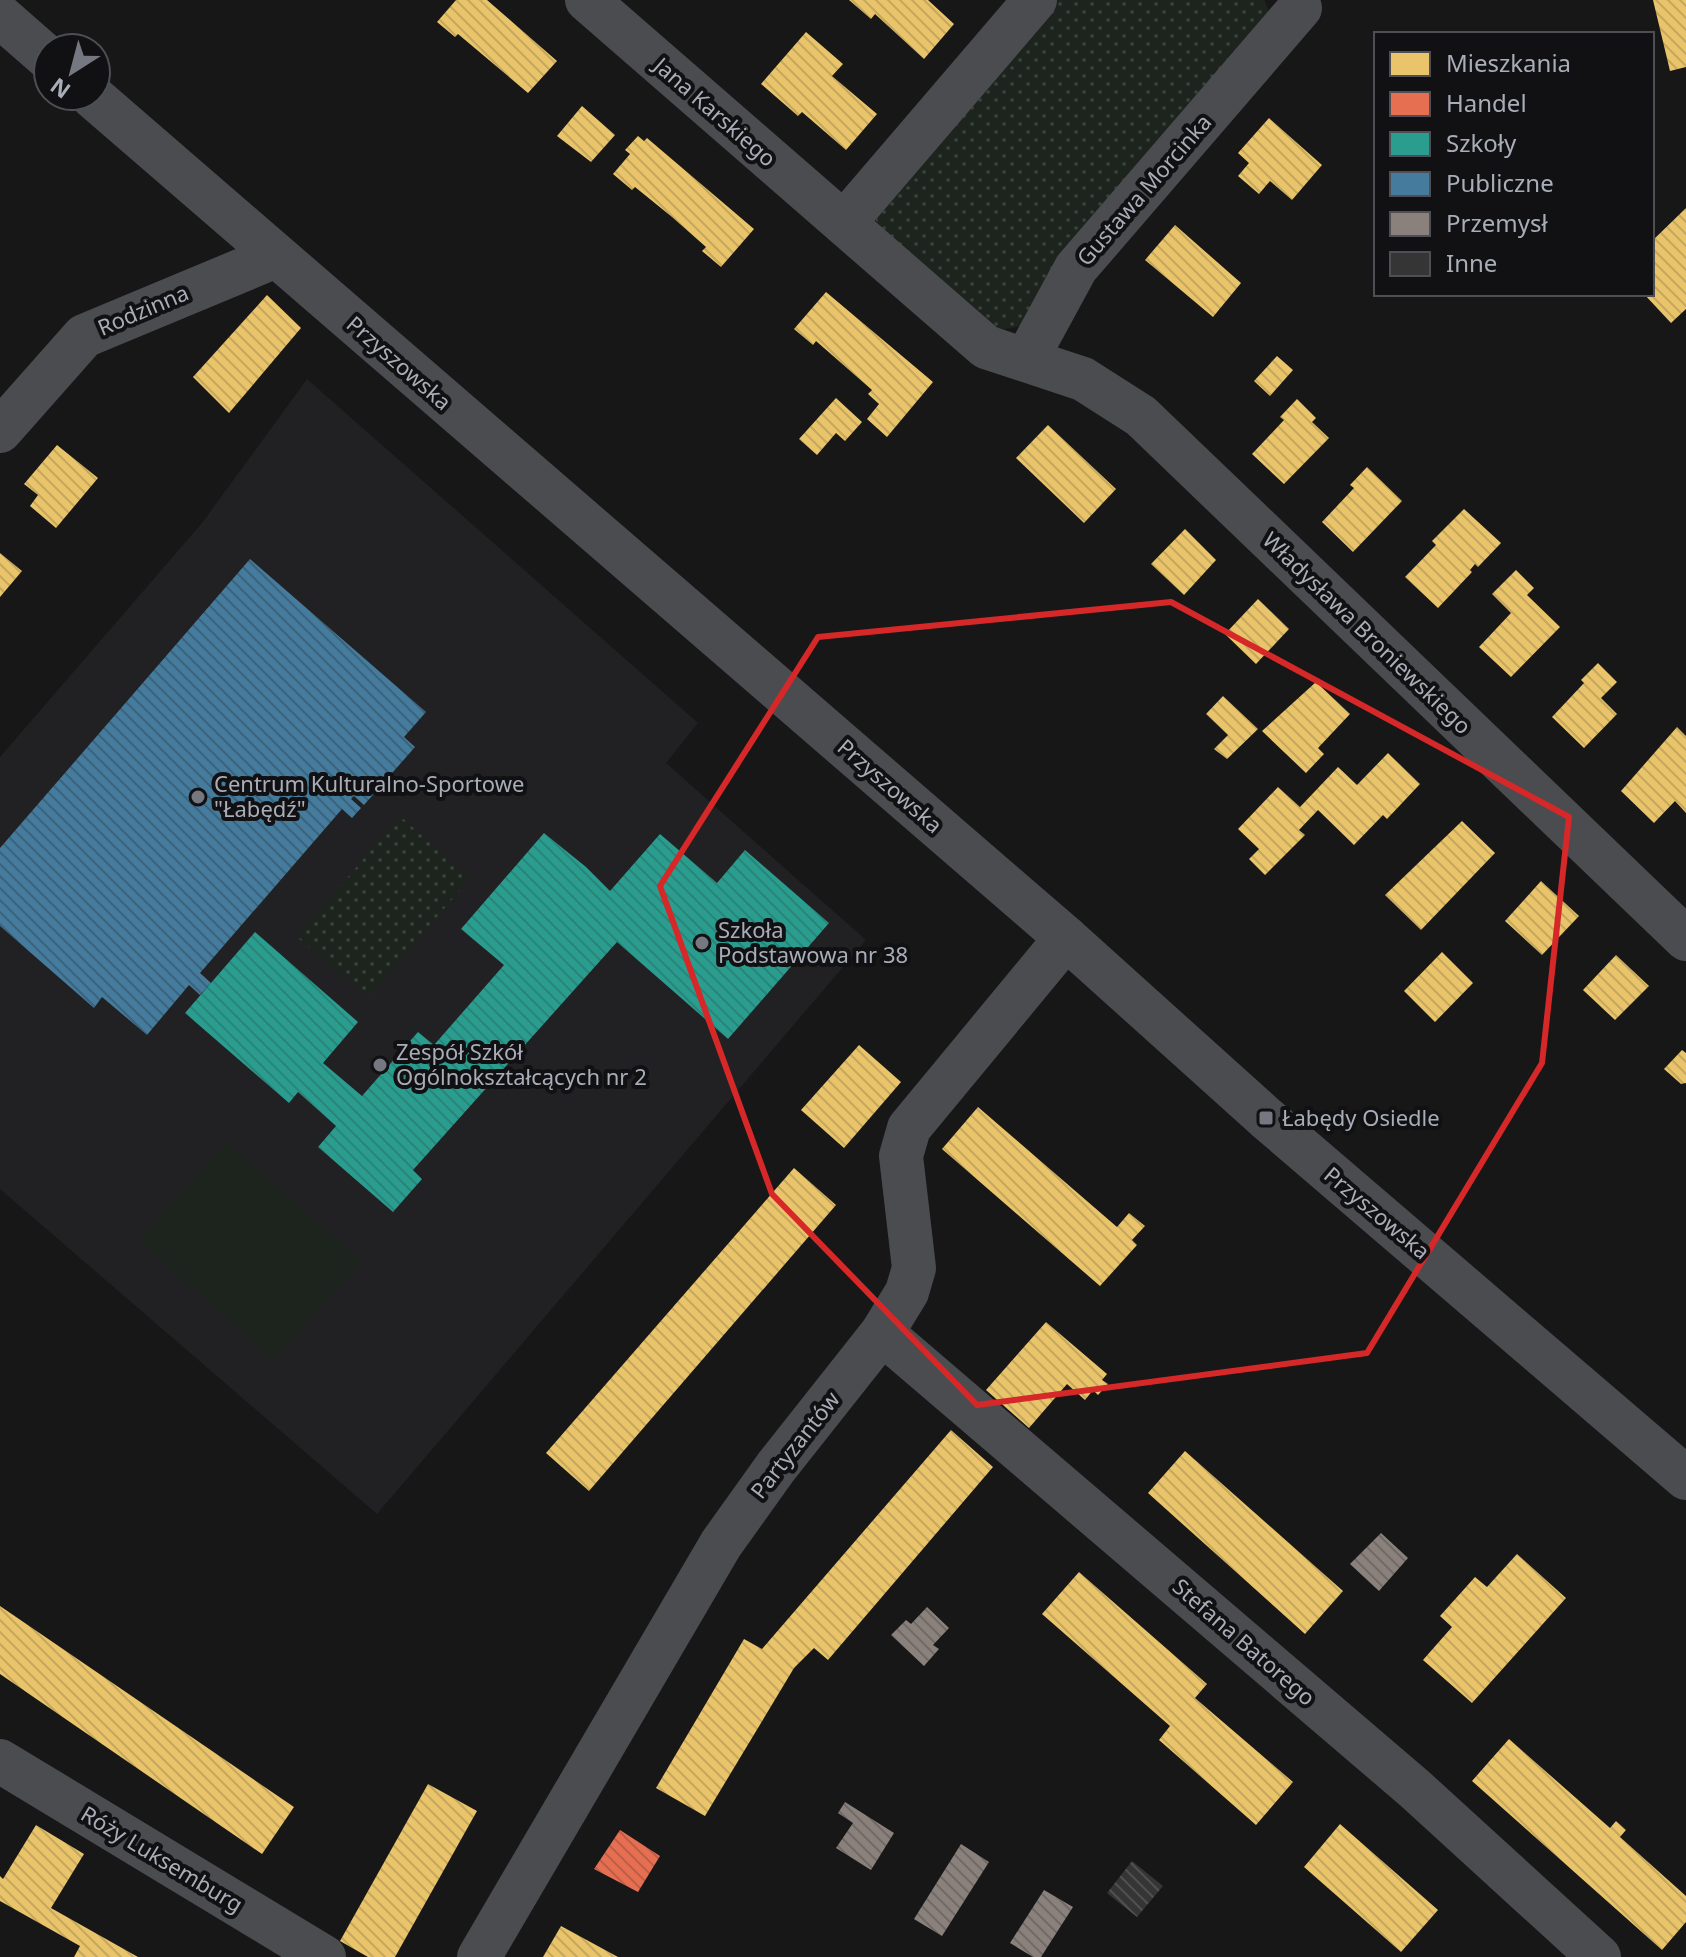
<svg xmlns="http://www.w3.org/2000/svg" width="1686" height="1957" font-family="'Noto Sans',sans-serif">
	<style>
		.built { fill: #212123 }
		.grass { fill: url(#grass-dots) }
		.garden { fill: #1d241e }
		.homes { fill: url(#homes-back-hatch) }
		.shops { fill: url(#shops-back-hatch) }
		.schools { fill: url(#schools-back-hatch) }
		.public { fill: url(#public-back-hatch) }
		.industry { fill: url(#industry-back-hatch) }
		.building { fill: url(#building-back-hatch) }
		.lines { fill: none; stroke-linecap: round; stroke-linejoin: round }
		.minor { stroke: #4b4c50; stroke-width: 44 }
		.marked { fill: none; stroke: #d62828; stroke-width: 6; stroke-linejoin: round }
		.poi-dot { fill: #757880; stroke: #111113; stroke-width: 3 }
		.labels { text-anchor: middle; stroke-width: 8; stroke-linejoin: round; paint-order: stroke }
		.street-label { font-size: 22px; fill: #a8adb8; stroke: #111113 }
		.poi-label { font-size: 22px; fill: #a8adb8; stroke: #111113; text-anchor: start }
	</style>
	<defs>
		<pattern id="grass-dots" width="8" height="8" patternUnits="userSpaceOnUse" patternTransform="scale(2)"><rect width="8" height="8" fill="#1d241e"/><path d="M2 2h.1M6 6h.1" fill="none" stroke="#3b413d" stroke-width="1.8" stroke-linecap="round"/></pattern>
		<pattern id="homes-back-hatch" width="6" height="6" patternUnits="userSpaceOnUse" patternTransform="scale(2)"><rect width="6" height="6" fill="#e9c46a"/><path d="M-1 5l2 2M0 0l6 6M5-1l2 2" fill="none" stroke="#c4a760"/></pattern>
		<pattern id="shops-back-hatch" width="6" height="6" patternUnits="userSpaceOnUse" patternTransform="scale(2)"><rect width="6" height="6" fill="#e76f51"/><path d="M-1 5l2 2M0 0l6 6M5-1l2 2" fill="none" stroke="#ba604a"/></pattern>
		<pattern id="schools-back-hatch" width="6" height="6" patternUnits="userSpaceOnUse" patternTransform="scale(2)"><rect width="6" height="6" fill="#2a9d8f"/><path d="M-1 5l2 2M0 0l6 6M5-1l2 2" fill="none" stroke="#2c8379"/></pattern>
		<pattern id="public-back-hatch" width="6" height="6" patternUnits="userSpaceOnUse" patternTransform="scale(2)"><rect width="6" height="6" fill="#457b9d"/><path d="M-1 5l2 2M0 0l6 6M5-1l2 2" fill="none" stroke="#3e6279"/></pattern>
		<pattern id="industry-back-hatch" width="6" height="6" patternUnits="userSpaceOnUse" patternTransform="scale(2)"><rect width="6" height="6" fill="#8a817c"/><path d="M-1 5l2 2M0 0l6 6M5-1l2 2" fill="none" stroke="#706a67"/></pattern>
		<pattern id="building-back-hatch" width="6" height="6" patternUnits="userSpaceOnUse" patternTransform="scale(2)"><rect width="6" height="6" fill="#353536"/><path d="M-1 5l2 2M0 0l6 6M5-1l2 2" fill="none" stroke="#4f5051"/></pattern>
	</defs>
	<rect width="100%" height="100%" fill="#171717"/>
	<!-- built -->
	<polygon class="built" points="307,379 698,723 666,763 866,940 377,1514 0,1189 0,757 202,523"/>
	<!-- grass -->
	<g class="grass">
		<polygon points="1058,0 1264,0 1270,14 1034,324 993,331 876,228 876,219 890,196"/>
		<polygon points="400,816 470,878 369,997 297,937"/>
	</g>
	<!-- garden -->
	<polygon class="garden" points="226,1142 361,1261 273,1360 139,1240"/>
	<!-- homes -->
	<g class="homes">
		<polygon points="456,0 487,0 557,61 528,93 458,34 455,37 437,22"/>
		<polygon points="849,0 928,0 954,24 924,59 875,14 871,19"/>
		<polygon points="1653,0 1686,0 1686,67 1670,71"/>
		<polygon points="806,32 843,64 832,76 877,114 846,150 802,112 798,116 761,84"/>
		<polygon points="582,106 615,135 591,162 557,136"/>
		<polygon points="1269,118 1322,165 1292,200 1270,181 1259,194 1238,176 1249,163 1238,153"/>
		<polygon points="638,136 644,141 647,138 754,229 721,267 702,251 706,247 672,217 635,187 632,190 613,174 630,154 625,150"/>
		<polygon points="1686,208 1686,309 1671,323 1644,294 1652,294 1652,241"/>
		<polygon points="1175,225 1241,283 1213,317 1145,260"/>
		<polygon points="826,292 933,382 887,437 867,419 879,404 868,394 872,390 816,341 813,345 794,329"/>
		<polygon points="267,295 301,328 229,413 193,377"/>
		<polygon points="1277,356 1293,370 1270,396 1254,381"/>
		<polygon points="836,398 862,422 845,441 836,433 817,455 799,439"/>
		<polygon points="1297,399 1316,418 1312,422 1329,438 1284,484 1252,454 1284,420 1280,417"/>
		<polygon points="1048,425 1116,489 1084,523 1016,458"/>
		<polygon points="57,445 98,478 56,528 30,506 38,495 24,484"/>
		<polygon points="1367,467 1402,501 1353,552 1322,522 1354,488 1350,485"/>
		<polygon points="1464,509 1501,543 1478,567 1475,564 1470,570 1472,572 1438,608 1405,577 1436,545 1432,541"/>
		<polygon points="1185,529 1216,560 1184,595 1151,564"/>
		<polygon points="0,553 22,571 0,597"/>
		<polygon points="1516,570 1534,588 1527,595 1560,627 1511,677 1479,647 1511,613 1492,594"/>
		<polygon points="1258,599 1289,629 1256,664 1225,634"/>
		<polygon points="1598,663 1617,682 1601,698 1617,714 1584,748 1552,717 1584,683 1581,680"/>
		<polygon points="1316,682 1350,714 1318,748 1324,754 1306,773 1262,731"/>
		<polygon points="1223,696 1258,729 1227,759 1214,749 1228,735 1206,714"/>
		<polygon points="1677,727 1686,736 1686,813 1675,801 1654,823 1621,791"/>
		<polygon points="1388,753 1420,784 1387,819 1383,815 1354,845 1318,810 1299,830 1305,835 1265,875 1249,859 1259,849 1238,829 1278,787 1300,807 1338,767 1357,785"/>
		<polygon points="1462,821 1495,853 1421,930 1385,895"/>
		<polygon points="1541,881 1579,916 1542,955 1505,921"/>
		<polygon points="1442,952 1473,983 1435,1022 1404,991"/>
		<polygon points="1616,955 1649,986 1615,1020 1583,990"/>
		<polygon points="859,1045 901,1082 844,1148 801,1110"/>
		<polygon points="1682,1050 1686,1053 1686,1083 1681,1084 1664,1069"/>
		<polygon points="978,1107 1117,1227 1129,1213 1145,1226 1132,1240 1137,1245 1100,1286 942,1149"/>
		<polygon points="794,1168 836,1205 589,1491 546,1453"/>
		<polygon points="1046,1322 1107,1374 1102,1380 1108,1384 1098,1395 1093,1390 1085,1400 1067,1384 1029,1428 986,1390"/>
		<polygon points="951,1430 993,1467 828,1660 814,1648 794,1668 705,1816 656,1788 744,1639 762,1649"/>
		<polygon points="1185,1451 1343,1591 1305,1634 1148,1493"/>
		<polygon points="1517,1554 1566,1598 1472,1703 1423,1660 1452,1627 1440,1616 1475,1577 1487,1587"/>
		<polygon points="1079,1572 1207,1684 1195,1698 1293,1782 1256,1825 1159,1740 1170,1726 1042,1614"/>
		<polygon points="0,1606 294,1807 262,1854 0,1674"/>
		<polygon points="1509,1739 1610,1828 1616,1821 1626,1830 1620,1837 1686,1896 1686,1922 1662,1950 1472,1781"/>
		<polygon points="428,1784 477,1811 395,1957 368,1957 340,1941"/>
		<polygon points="1340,1824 1438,1910 1401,1952 1304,1867"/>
		<polygon points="36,1825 84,1854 51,1908 138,1957 74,1957 80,1946 0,1901 0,1876 3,1879"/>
		<polygon points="561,1926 618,1957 543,1957"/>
	</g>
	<!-- shops -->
	<polygon class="shops" points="620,1830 660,1856 638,1892 594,1869"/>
	<!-- schools -->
	<polygon class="schools" points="544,833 586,867 610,891 660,834 717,883 745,850 829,923 728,1039 617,942 413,1170 422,1179 393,1212 318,1147 336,1126 298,1092 289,1103 185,1013 255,932 358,1022 323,1063 362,1096 418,1032 434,1045 504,965 461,929"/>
	<!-- public -->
	<polygon class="public" points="250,559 426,712 404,737 415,747 364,805 354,796 351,799 361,808 352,818 342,809 200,973 211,983 200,995 189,985 147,1035 102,997 94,1008 0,926 0,848"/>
	<!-- industry -->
	<g class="industry">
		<polygon points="1381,1533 1408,1558 1379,1591 1350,1564"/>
		<polygon points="927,1607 949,1628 933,1645 939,1649 924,1666 891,1635 906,1620 911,1624"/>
		<polygon points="845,1802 894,1833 871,1870 836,1848 853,1823 838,1813"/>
		<polygon points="961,1844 989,1862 942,1936 914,1919"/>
		<polygon points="1044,1890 1073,1907 1041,1957 1033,1957 1010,1943"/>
	</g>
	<!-- building -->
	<polygon class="building" points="1132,1861 1163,1886 1137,1917 1107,1893"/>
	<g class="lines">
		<!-- minor -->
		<g class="minor">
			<polyline points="587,0 986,347 1083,379 1141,416 1686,939"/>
			<polyline points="0,16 48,58"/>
			<polyline points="92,96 1066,938 1266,1118 1686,1478"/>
			<polyline points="844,223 1035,0"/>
			<polyline points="1026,360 1076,268 1300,8"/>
			<polyline points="0,431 84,336 276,256"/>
			<polyline points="882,1333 1415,1789 1599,1957"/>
			<polyline points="0,1761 324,1957"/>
			<polyline points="479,1957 721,1544 776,1467 882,1333 907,1292 914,1268 901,1156 909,1128 1066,938"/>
		</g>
	</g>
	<!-- marked area -->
	<path class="marked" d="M1171 602 1569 817 1542 1063 1367 1353 977 1405 772 1194 660 886 818 637Z"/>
	<!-- markers -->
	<g class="poi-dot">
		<circle cx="198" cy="797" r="8"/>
		<circle cx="702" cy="943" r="8"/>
		<circle cx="380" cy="1065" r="8"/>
		<rect x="1258" y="1110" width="16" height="16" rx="4"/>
	</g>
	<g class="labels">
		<!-- street labels -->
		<g class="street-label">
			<text transform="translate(715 112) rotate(41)" y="8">Jana Karskiego</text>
			<text transform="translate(1144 190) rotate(-49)" y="8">Gustawa Morcinka</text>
			<text transform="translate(143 310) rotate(-23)" y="8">Rodzinna</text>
			<text transform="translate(399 363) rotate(41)" y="8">Przyszowska</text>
			<text transform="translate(1367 633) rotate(44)" y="8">Władysława Broniewskiego</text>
			<text transform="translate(890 786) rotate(41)" y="8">Przyszowska</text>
			<text transform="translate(1377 1213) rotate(40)" y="8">Przyszowska</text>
			<text transform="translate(795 1445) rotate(-52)" y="8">Partyzantów</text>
			<text transform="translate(1244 1642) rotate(41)" y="8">Stefana Batorego</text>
			<text transform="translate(162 1859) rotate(31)" y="8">Róży Luksemburg</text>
		</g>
		<!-- poi labels -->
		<g class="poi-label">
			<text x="214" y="792">Centrum Kulturalno-Sportowe<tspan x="214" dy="25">"Łabędź"</tspan></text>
			<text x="718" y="938">Szkoła<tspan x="718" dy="25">Podstawowa nr 38</tspan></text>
			<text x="396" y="1060">Zespół Szkół<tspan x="396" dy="25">Ogólnokształcących nr 2</tspan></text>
			<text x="1282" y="1126">Łabędy Osiedle</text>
		</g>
	</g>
	<!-- legend -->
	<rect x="1374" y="32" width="280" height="264" fill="#111113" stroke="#4d4f55" stroke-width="2"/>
	<rect x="1390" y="52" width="40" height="24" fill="#e9c46a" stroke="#4d4f55" stroke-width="2"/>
	<text x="1446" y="72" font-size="24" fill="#a8adb8">Mieszkania</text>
	<rect x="1390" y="92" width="40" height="24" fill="#e76f51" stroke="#4d4f55" stroke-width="2"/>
	<text x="1446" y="112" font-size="24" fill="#a8adb8">Handel</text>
	<rect x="1390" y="132" width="40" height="24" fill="#2a9d8f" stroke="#4d4f55" stroke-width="2"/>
	<text x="1446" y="152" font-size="24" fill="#a8adb8">Szkoły</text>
	<rect x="1390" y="172" width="40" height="24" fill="#457b9d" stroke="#4d4f55" stroke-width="2"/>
	<text x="1446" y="192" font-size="24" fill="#a8adb8">Publiczne</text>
	<rect x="1390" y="212" width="40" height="24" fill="#8a817c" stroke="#4d4f55" stroke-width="2"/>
	<text x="1446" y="232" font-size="24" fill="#a8adb8">Przemysł</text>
	<rect x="1390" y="252" width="40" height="24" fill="#353536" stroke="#4d4f55" stroke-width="2"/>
	<text x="1446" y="272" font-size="24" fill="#a8adb8">Inne</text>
	<!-- north arrow -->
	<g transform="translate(72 72) rotate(216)"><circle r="38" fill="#111113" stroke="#4d4f55" stroke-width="2"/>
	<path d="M0-6L14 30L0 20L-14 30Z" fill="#757880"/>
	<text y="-12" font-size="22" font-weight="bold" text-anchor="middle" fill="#a8adb8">N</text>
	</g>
</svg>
